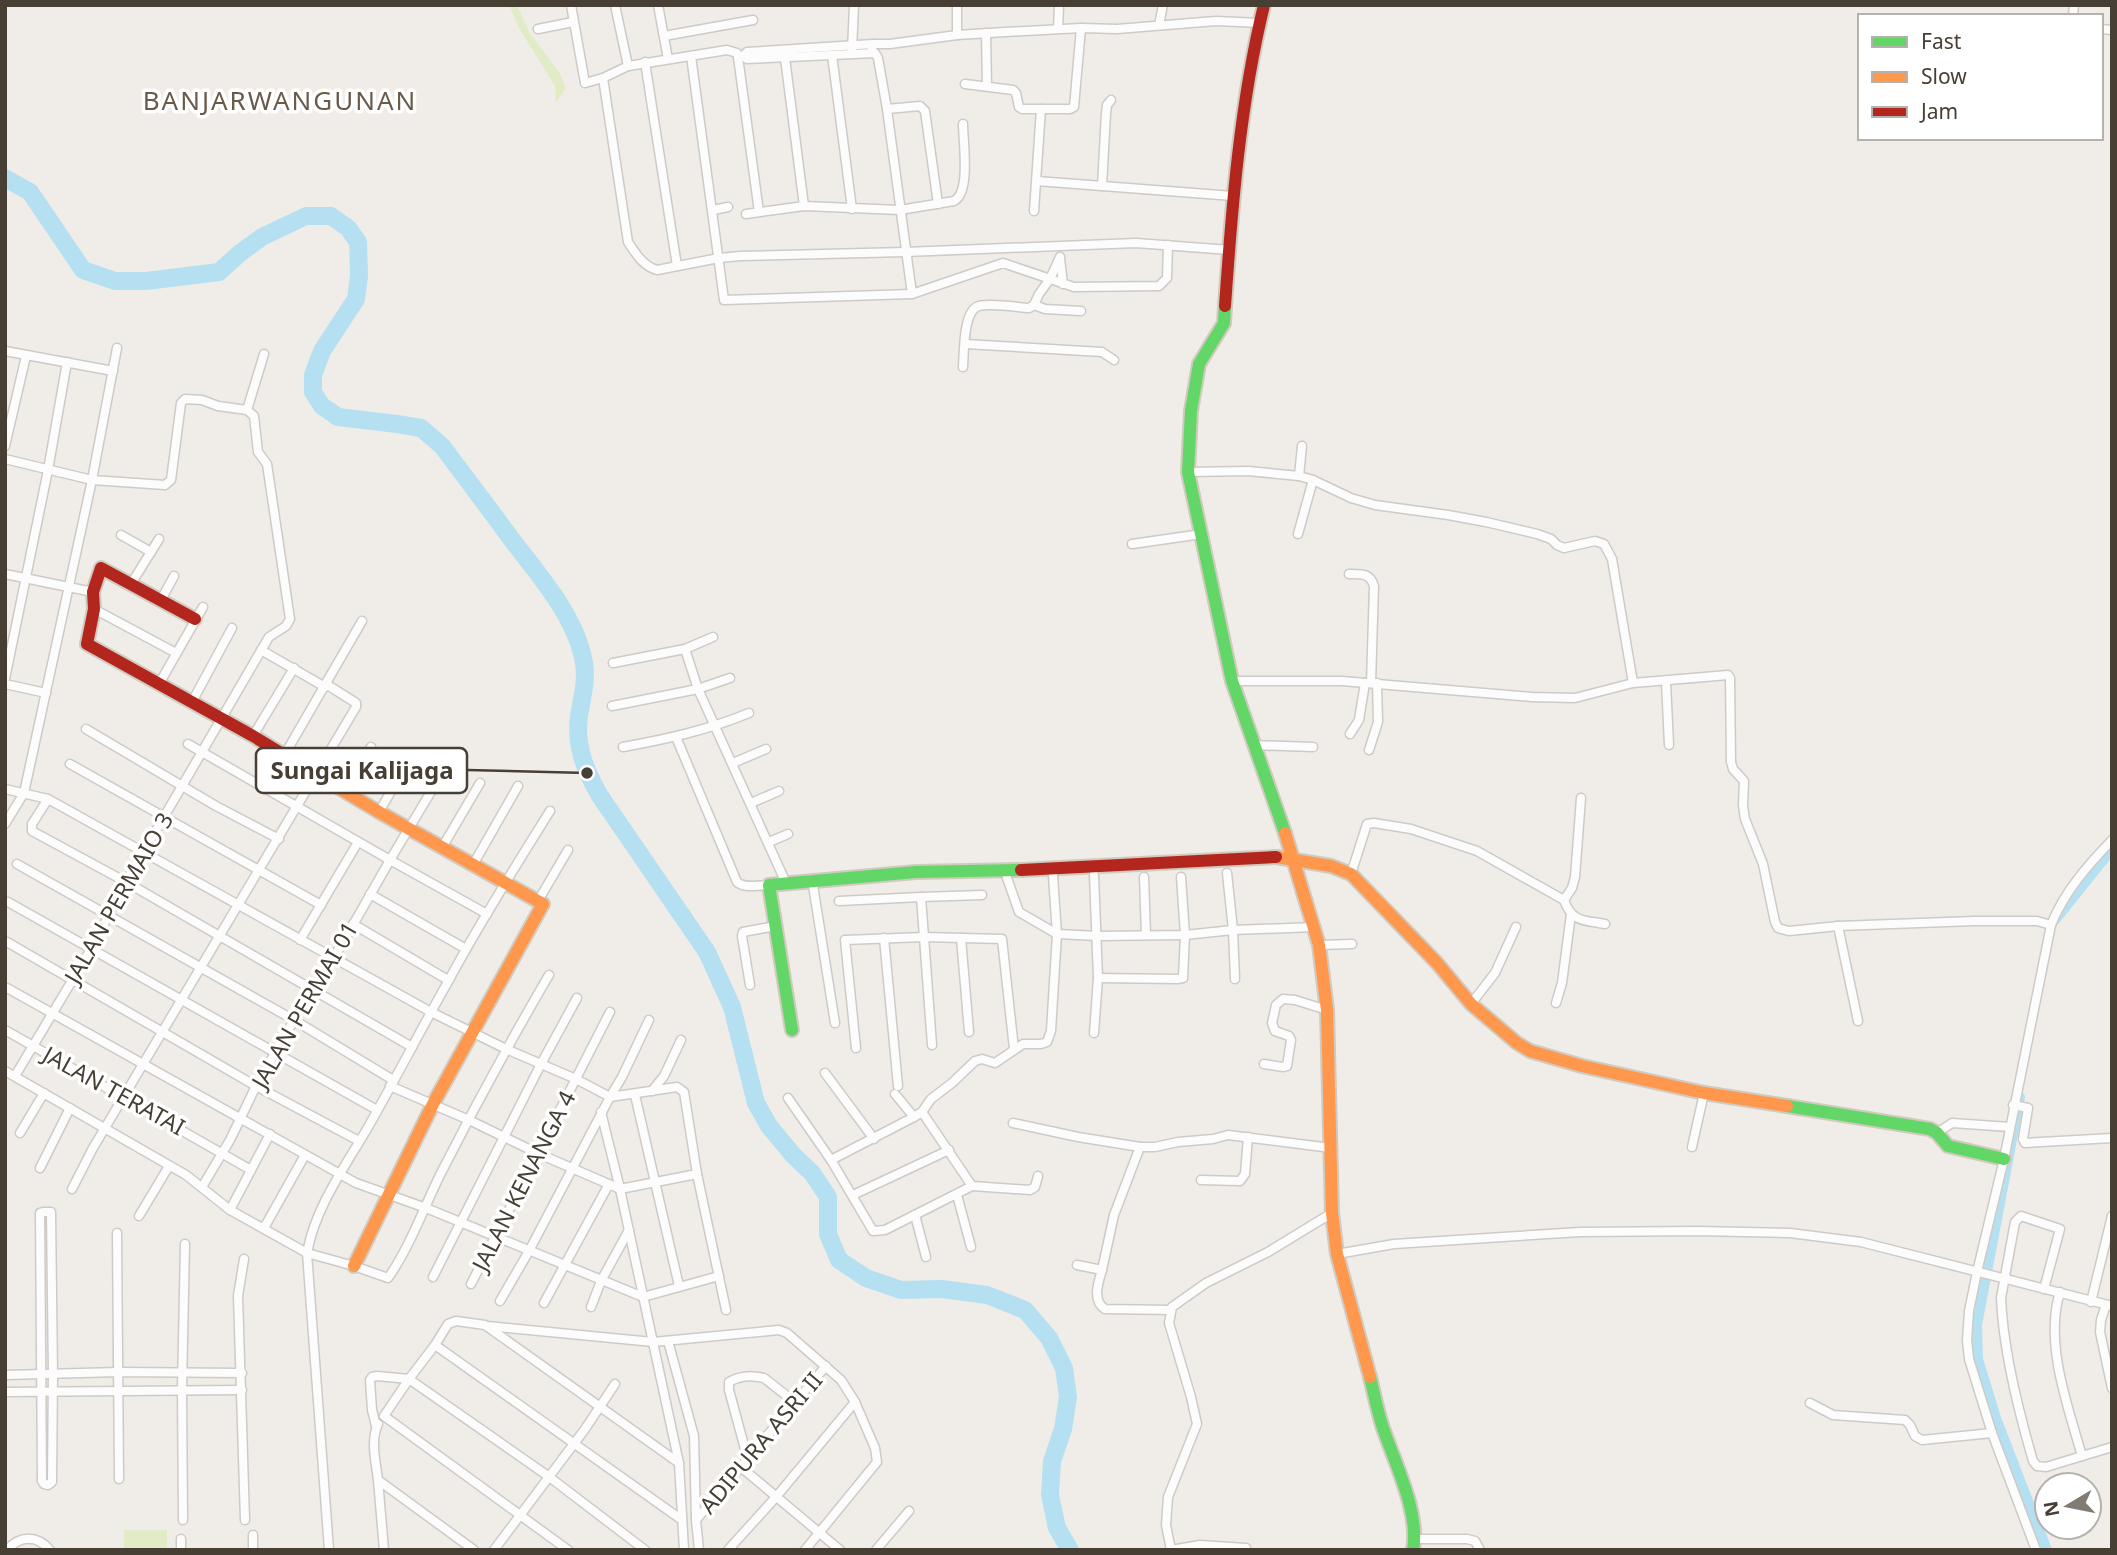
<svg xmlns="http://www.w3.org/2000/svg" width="2117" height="1555" font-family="'Noto Sans',sans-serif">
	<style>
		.green { fill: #e1ecc6 }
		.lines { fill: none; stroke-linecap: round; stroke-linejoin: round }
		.canal { stroke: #b5e0f2; stroke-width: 10 }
		.river { stroke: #b5e0f2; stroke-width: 18 }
		.street-casing { stroke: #cecbc6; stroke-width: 11 }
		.fast-casing { stroke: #d0cabf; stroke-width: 16 }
		.slow-casing { stroke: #d0cabf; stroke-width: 16 }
		.jam-casing { stroke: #d0cabf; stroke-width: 16 }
		.street { stroke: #fdfcfc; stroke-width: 8 }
		.fast { stroke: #63d668; stroke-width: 12 }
		.slow { stroke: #ff974d; stroke-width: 12 }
		.jam { stroke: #b3261e; stroke-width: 12 }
		.labels { text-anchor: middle; stroke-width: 7; stroke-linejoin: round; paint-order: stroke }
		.street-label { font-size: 23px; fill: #473e34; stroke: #fff }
		.quarter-label { font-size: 26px; letter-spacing: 2px; fill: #6a5a4a; stroke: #fff }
		.leader { fill: none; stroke: #473e34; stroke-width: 2.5 }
		.callout-dot { fill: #473e34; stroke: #fff; stroke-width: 2.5 }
		.callout { fill: #fff; stroke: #473e34; stroke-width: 2.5 }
		.callout-label { font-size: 24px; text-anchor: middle; font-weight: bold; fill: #473e34 }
	</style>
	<rect width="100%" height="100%" fill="#f0ede8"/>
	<!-- green -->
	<g class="green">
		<polygon points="509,5 517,5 529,32 559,72 566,88 556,102 555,86 519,28"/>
		<rect x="124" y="1530" width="43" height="20"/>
	</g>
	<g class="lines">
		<!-- canal -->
		<g class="canal">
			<polyline points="2055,920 2112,849"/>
			<polyline points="2020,1097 1977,1325 1978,1359 1996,1418 2047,1550"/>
		</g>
		<!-- river -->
		<path class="river" d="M5 178 30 192 83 270 115 281H146L219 272 240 253 262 237 306 216H331L348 228 358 242 359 276 356 299 322 351 313 375V392L322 406 338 417 397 424 421 428 442 446C465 477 489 508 512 540 539 575 577 618 584 663 587 680 582 698 579 716 575 746 585 770 600 796L707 952 732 1007 756 1103 769 1126 793 1155 812 1173 828 1197V1234L839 1260 866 1278 901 1290 942 1289 987 1295 1025 1310 1049 1338 1064 1368 1068 1397 1063 1429 1052 1461 1050 1495 1057 1528 1070 1550"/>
		<defs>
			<g id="street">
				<polyline points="571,5 585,83 603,78 628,66 727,50 737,53 738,57 743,56 747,59 875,53 878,58 887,109 912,294 1003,263 1074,287 1159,286 1167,278 1168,245"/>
				<polyline points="615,5 628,66"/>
				<polyline points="658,5 668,59"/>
				<polyline points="957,5 957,35"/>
				<polyline points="2073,16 2074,5"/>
				<polyline points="1159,25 1163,5"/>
				<polyline points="538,29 573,22"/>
				<polyline points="1058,29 1059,5"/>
				<polyline points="2101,29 2112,30"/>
				<polyline points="986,33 987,86"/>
				<polyline points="664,36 753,20"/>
				<polyline points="852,51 854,5"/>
				<polyline points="871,52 873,44 890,44 957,35 1005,32 1081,28 1117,29 1216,21 1261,23"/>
				<polyline points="832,55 852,209"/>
				<polyline points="691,56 724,300 912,294"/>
				<polyline points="743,56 747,52 873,44"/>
				<polyline points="738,57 759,212"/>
				<polyline points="785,58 804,206"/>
				<polyline points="645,62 677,266"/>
				<path d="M603 78 628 242C636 254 643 266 657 270L719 258 740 256 905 252 1136 243 1230 250"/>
				<polyline points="965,84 1013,90 1016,93 1019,107 1022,109 1070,109 1074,107 1081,28"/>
				<polyline points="887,109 920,106 925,111 938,204"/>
				<polyline points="1037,181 1233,196"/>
				<polyline points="1102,186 1106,113 1107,105 1111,100"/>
				<polyline points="713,210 728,207"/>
				<polyline points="1034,211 1041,109"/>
				<path d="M746 214 804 206 900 210 954 201C971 192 963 142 963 124"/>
				<polyline points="1060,257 1050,279 1039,294 1034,305 1045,309 1081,311"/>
				<polyline points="1060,259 1063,284"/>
				<polyline points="965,344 1102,352 1114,360"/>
				<polyline points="5,351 113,371"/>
				<path d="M963 367C964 353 963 310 979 306 992 303 1016 307 1029 308L1034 305"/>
				<polyline points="247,410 264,354"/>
				<polyline points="5,446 26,356"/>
				<polyline points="5,459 92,480 165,485 171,480 181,403 185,399 202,400 218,406 247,410 254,416 258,452 267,464 290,619 286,626 269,637 126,882 91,949 15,1076"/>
				<polyline points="1188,472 1248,471 1299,476 1313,480 1351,498 1375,505 1448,515 1486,522 1537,534 1551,539 1557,545 1564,548 1595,541 1604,544 1612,559 1633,683"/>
				<polyline points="1299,476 1302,446"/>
				<polyline points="1298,534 1313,480"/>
				<polyline points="121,535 151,552"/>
				<polyline points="1132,544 1202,534"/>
				<polyline points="5,574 93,592"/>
				<path d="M1349 574C1362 574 1370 573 1374 586L1371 683"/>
				<polyline points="131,584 159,539"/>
				<polyline points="161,600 174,576"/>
				<polyline points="94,609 176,653"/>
				<polyline points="685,649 698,689 786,883"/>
				<polyline points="261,650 325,687"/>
				<polyline points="613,663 685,649 713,637"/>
				<polyline points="5,679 48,470 67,362"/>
				<polyline points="1232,681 1342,681 1532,697 1575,698 1633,683 1728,675 1730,678 1731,762 1733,769 1744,781 1743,806 1745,819 1763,864 1775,922 1778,928 1789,931 1838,926 1974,921 2037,921 2051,925"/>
				<polyline points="1666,682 1669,745"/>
				<polyline points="5,684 46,693"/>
				<polyline points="159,684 203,607"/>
				<polyline points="192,702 232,628"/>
				<polyline points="612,706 698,689 730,678"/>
				<polyline points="86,729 216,806 279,839"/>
				<polyline points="1350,734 1359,720 1365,683"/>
				<polyline points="253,736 294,668"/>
				<path d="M676 737 737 882C745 889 760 885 769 885"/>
				<polyline points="188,744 390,860 450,760"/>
				<polyline points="1253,745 1313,747"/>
				<path d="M623 747C667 739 708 730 749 713"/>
				<polyline points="1369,750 1378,722 1377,683"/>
				<polyline points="285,754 362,621"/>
				<polyline points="733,763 766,749"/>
				<polyline points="70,764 321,905"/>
				<polyline points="5,789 48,799 431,1012 506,1049 576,1079 610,1097 529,1251 500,1301"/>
				<polyline points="346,793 371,747"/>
				<polyline points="48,799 32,824 32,831 126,882 412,1047"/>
				<polyline points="751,803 779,791"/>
				<polyline points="379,812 409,760"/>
				<polyline points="5,824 24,793 92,480 117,348"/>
				<polyline points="769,842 788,834"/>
				<polyline points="443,846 480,783"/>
				<polyline points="474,863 518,786"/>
				<polyline points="17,864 294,1020 393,1080"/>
				<polyline points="1227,873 1233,930 1235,979"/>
				<path d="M1351 874 1367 824 1374 823 1411 829 1477 851 1564 900C1572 923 1585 920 1605 924"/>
				<polyline points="1144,877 1146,935"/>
				<polyline points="1007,878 1019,912 1057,934 1098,936 1185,935 1233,930 1315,927"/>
				<polyline points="812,879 835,1023"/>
				<polyline points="370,894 466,949"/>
				<polyline points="921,897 982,895"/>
				<polyline points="1564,900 1572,888 1575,877 1581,798"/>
				<polyline points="538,901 568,850"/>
				<polyline points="839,901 921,897 932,1045"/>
				<polyline points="8,902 377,1110"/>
				<polyline points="353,924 448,980"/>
				<polyline points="1838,926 1858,1021"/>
				<polyline points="884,938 898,1086"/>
				<polyline points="961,938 969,1032"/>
				<polyline points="300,940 358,842"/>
				<polyline points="7,942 256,1086 359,1141"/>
				<polyline points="1319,945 1352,944"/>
				<polyline points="1098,978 1178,979 1183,978 1185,935 1181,877"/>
				<polyline points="750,985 742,936 743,932 776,926"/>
				<polyline points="7,988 356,1183 426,1208 643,1297"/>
				<polyline points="1556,1003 1562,983 1571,914"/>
				<polyline points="1471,1004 1495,973 1516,927"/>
				<polyline points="5,1030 251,1170"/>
				<polyline points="1094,1033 1098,978 1094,875"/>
				<polyline points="856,1048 845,940 924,937 1002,939 1014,1049"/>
				<polyline points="1264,1064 1283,1067 1287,1066 1291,1040 1289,1036 1275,1031 1272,1023 1276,1005 1283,999 1295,1000 1327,1010"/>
				<path d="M5 1071 186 1175 230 1210 307 1253 354 1266 388 1278C410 1247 424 1207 441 1173 475 1106 511 1040 549 975"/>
				<polyline points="825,1073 874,1139"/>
				<polyline points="390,1086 469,1120 537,1153 620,1189 697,1174"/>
				<polyline points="652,1091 664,1076 681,1040"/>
				<polyline points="895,1094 914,1117"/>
				<polyline points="635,1095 679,1286"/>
				<polyline points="610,1097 677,1087 684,1092 697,1174 726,1310"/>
				<polyline points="610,1097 622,1077 649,1020"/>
				<polyline points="788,1098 831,1160 873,1231 885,1230 972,1186"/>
				<polyline points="2013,1105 2028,1108 2023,1139 2025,1143 2112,1138"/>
				<polyline points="601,1112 620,1189 679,1463 684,1550"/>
				<polyline points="922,1112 972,1186 1030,1190 1035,1187 1038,1176"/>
				<polyline points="1013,1123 1078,1137 1140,1147 1155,1147 1178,1142 1213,1139 1228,1135 1331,1148"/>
				<polyline points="20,1133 44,1093"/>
				<polyline points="1937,1133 1952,1123 2010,1127"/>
				<polyline points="1692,1147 1704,1093"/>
				<polyline points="831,1160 914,1117 922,1112 931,1099 952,1083 975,1061 982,1059 995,1063 1023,1044 1041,1044 1047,1042 1051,1031 1057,934 1053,876"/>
				<polyline points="40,1168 70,1108"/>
				<polyline points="1201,1180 1240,1181 1245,1174 1248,1137"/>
				<polyline points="202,1187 230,1140 256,1086 294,1020 345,939 390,860 487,914"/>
				<polyline points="72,1189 93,1148 356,707 356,703 326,684"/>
				<polyline points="853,1195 949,1150"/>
				<polyline points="957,1195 971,1247"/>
				<polyline points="230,1210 270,1134"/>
				<polygon points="43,1212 51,1212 53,1375 52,1482 48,1485 44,1484 42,1481 40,1213"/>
				<polyline points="915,1215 926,1257"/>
				<polyline points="139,1216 169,1166"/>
				<polyline points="264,1228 305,1155"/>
				<polyline points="117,1233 119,1479"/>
				<polyline points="1337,1254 1394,1244 1580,1232 1698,1231 1790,1233 1861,1242 2112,1306"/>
				<polyline points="244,1259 238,1296 245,1520"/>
				<polyline points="1077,1265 1102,1270 1114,1215 1140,1147"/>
				<path d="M1102 1270C1098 1283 1092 1301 1105 1309L1171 1310"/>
				<polyline points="433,1277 541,1064 577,998"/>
				<polyline points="471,1284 610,1012"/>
				<path d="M2044 1289 2060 1229 2021 1216 2015 1222 2001 1298C2003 1348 2019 1413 2033 1461L2037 1466 2046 1467 2112 1447"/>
				<path d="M2060 1292C2044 1343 2068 1407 2082 1456"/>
				<polyline points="643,1297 719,1276"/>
				<polyline points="2091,1302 2112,1216"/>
				<polyline points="544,1303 609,1184"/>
				<polyline points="2106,1305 2101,1320 2100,1332 2112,1388"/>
				<polyline points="591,1307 601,1281 629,1230"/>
				<polyline points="487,1326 653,1342 779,1330 787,1333 841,1380 855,1402 875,1448 877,1462 805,1550"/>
				<polyline points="668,1341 694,1436 696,1520 699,1550"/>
				<polyline points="435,1345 682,1520"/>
				<polyline points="5,1375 119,1372 242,1373"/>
				<polyline points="5,1392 242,1390"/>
				<polyline points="1810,1403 1833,1415 1905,1420 1910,1425 1915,1436 1922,1440 1992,1433"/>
				<path d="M378 1424C370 1441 376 1462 378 1480L474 1550"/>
				<polyline points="376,1426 372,1410 370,1380 372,1377 377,1376 409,1379 384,1416 568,1550"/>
				<path d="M748 1460 729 1390V1382C739 1376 752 1375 764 1378L796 1403"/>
				<polyline points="742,1468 840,1550"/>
				<polyline points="378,1480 384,1550"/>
				<polyline points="183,1520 182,1389 185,1244"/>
				<polyline points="696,1520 826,1366"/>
				<polyline points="181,1539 181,1550"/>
				<polyline points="1415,1539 1467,1539 1475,1541 1480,1550"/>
				<polyline points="1246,1548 1200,1545 1171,1550 1166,1525 1168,1497 1197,1424 1191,1397 1169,1323 1172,1307 1206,1283 1268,1252 1332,1213"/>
				<path d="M7 1550C20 1535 37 1535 50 1550"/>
				<polyline points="253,1550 253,1535"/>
				<path d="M329 1550 307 1253C315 1208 344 1168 367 1129 395 1080 421 1029 449 980 480 922 515 867 550 811"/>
				<polyline points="494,1550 585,1429 615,1384"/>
				<polyline points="645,1550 548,1476 409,1379 435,1345 448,1324 456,1321 485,1325 679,1463"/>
				<polyline points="728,1550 776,1497 855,1402"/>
				<polyline points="876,1550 909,1511"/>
				<path d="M2036 1550 1992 1433 1969 1359 1967 1340 1969 1311 1977 1272 2004 1159 2051 925C2064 892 2088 865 2112 840"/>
			</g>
			<g id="fast">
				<polyline points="1225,306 1224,323 1199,364 1191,411 1188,472 1232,681 1285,833"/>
				<polyline points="792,1030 769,885 916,872 1021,870"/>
				<polyline points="1787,1106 1930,1129 1937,1133 1948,1146 2004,1159"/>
				<path d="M1370 1377C1374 1393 1377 1409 1382 1425 1394 1462 1420 1511 1413 1550"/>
			</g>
			<g id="slow">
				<polyline points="317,775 379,812 543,904 433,1104 354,1266"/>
				<polyline points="1285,833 1319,945 1327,1010 1332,1213 1337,1254 1370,1377"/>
				<polyline points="1276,857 1331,866 1351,874 1437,963 1471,1004 1517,1043 1530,1051 1582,1066 1704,1093 1787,1106"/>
			</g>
			<g id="jam">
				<path d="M1225 306C1232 205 1240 104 1264 5"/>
				<polyline points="195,619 101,568 93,592 94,609 87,644 253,736 317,775"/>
				<polyline points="1021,870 1276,857"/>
			</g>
		</defs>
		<!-- street casing -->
		<use href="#street" class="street-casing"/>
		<!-- fast casing -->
		<use href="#fast" class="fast-casing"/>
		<!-- slow casing -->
		<use href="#slow" class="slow-casing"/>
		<!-- jam casing -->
		<use href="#jam" class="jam-casing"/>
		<!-- street -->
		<use href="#street" class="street"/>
		<!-- fast -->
		<use href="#fast" class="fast"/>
		<!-- slow -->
		<use href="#slow" class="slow"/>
		<!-- jam -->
		<use href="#jam" class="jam"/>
	</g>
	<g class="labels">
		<!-- street labels -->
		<g class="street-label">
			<text transform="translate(119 898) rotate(-60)" y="8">JALAN PERMAIO 3</text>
			<text transform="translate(305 1005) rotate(-60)" y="8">JALAN PERMAI 01</text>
			<text transform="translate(114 1091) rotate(29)" y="8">JALAN TERATAI</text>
			<text transform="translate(524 1181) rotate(-63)" y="8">JALAN KENANGA 4</text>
			<text transform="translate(761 1443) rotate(-50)" y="8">ADIPURA ASRI II</text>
		</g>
		<!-- quarter labels -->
		<g class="quarter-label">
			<text x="280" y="110">BANJARWANGUNAN</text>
		</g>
	</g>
	<!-- callouts -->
	<path class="leader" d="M587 773L467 770"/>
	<circle class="callout-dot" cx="587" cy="773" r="7"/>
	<rect class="callout" x="256" y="748" width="211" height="45" rx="7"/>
	<g class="callout-label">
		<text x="362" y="779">Sungai Kalijaga</text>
	</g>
	<!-- border -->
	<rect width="2117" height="1555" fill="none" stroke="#473e34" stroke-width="14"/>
	<!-- legend -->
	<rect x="1858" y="14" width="245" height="126" fill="#ffffff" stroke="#b5b2ae" stroke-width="2"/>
	<rect x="1872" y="37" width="35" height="10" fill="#63d668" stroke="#b5b2ae" stroke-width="2"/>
	<text x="1921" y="49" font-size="21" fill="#473e34">Fast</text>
	<rect x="1872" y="72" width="35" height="10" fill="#ff974d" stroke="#b5b2ae" stroke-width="2"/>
	<text x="1921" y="84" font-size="21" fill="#473e34">Slow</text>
	<rect x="1872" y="107" width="35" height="10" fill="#b3261e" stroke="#b5b2ae" stroke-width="2"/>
	<text x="1921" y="119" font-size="21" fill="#473e34">Jam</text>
	<!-- north arrow -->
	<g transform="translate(2068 1506) rotate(260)"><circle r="33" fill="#ffffff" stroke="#b5b2ae" stroke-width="2"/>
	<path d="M0-5L12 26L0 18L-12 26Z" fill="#827b73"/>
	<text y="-10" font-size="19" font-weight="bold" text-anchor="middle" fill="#473e34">N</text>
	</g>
</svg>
